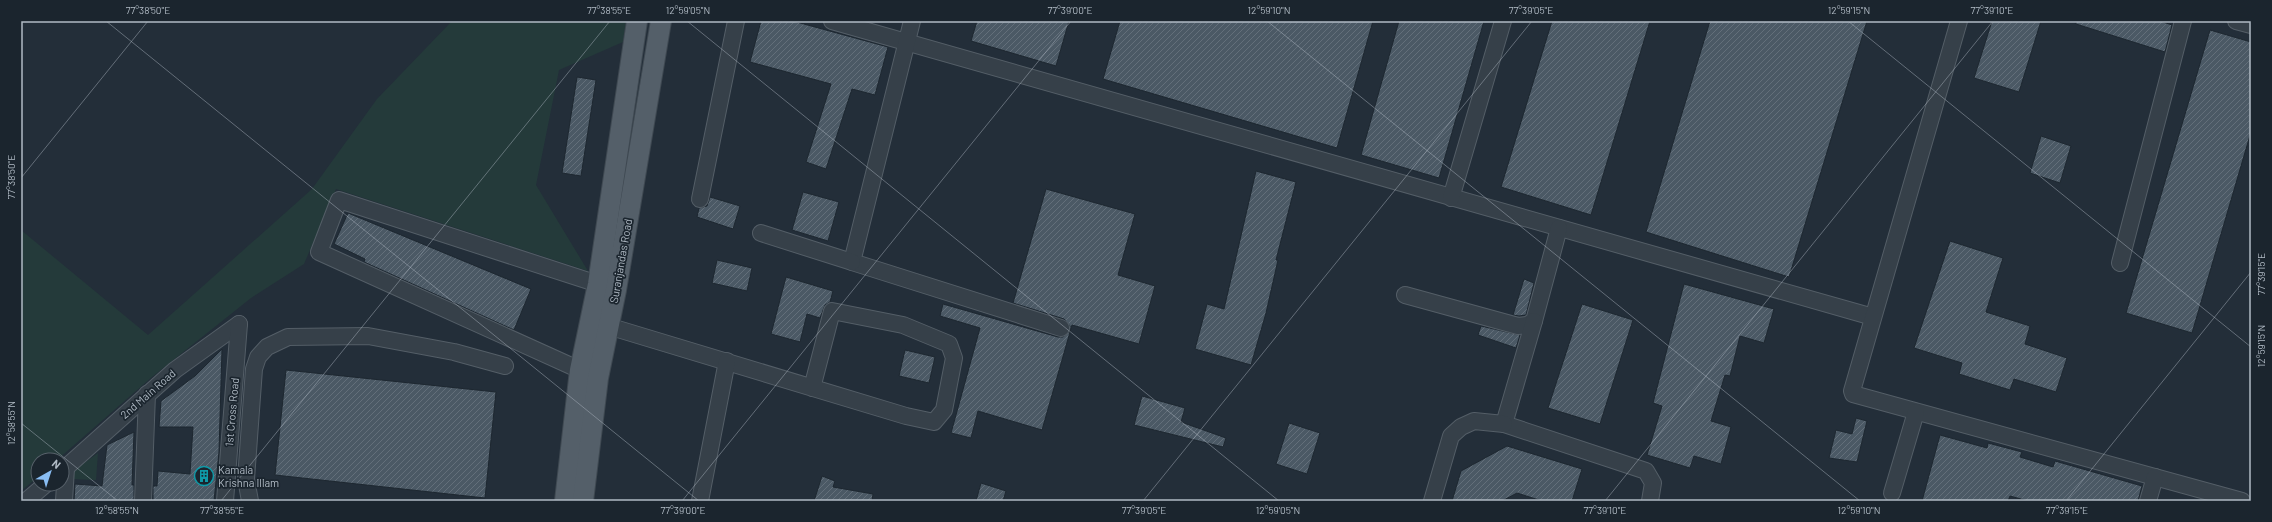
<svg xmlns="http://www.w3.org/2000/svg" width="2272" height="522" font-family="Barlow,sans-serif">
	<style>
		.green { fill: #243a3a }
		.building { fill: url(#building-hatch); stroke: #1d2730 }
		.lines { fill: none; stroke-linecap: round; stroke-linejoin: round }
		.minor-casing { stroke: #545e67; stroke-width: 18 }
		.major-casing { stroke: #3f4952; stroke-width: 22 }
		.minor { stroke: #364049; stroke-width: 16 }
		.major { stroke: #545f69; stroke-width: 20 }
		.ticks { fill: none; stroke: #b1bbc5; stroke-width: 1; stroke-opacity: 0.45 }
		.labels { text-anchor: middle; stroke-width: 3.5; stroke-linejoin: round; paint-order: stroke }
		.street-label { font-size: 11px; fill: #b1bbc5; stroke: #1b252e }
		.poi-label { font-size: 11px; fill: #b1bbc5; stroke: #1b252e; text-anchor: start }
		.neatline { fill: none; stroke: #b1bbc5; stroke-width: 1.5 }
		.ticks-label { font-size: 10px; text-anchor: middle; fill: #b1bbc5 }
	</style>
	<defs>
		<pattern id="building-hatch" width="6" height="6" patternUnits="userSpaceOnUse"><rect width="6" height="6" fill="#4b5965"/><path d="M-1 1l2-2M0 6l6-6M5 7l2-2" fill="none" stroke="#636f7a"/></pattern>
	</defs>
	<rect width="100%" height="100%" fill="#232e39"/>
	<!-- green -->
	<g class="green">
		<polygon points="452,21 626,21 623,42 559,70 536,185 588,271 336,189 304,264 251,298 152,377 57,460 38,460 38,477 21,491 21,230 148,335 312,189 377,99"/>
		<polygon points="98,453 96,480 73,479 73,471"/>
	</g>
	<!-- building -->
	<g class="building">
		<polygon points="761,21 793,21 888,47 875,95 852,89 826,169 806,162 831,84 750,62"/>
		<polygon points="977,21 1069,21 1056,66 971,41"/>
		<polygon points="1120,21 1373,21 1337,148 1103,79"/>
		<polygon points="1399,21 1484,21 1439,178 1361,155"/>
		<polygon points="1552,21 1650,21 1591,215 1501,187"/>
		<polygon points="1710,21 1867,21 1789,277 1646,232"/>
		<polygon points="1992,21 2041,21 2019,92 1974,78"/>
		<polygon points="2076,21 2160,21 2172,25 2165,52 2076,24"/>
		<polygon points="2210,30 2251,42 2251,132 2192,333 2126,313"/>
		<polygon points="577,77 596,80 581,176 562,173"/>
		<polygon points="2041,136 2071,146 2060,183 2030,173"/>
		<polygon points="1256,171 1296,182 1276,260 1278,260 1266,313 1251,365 1195,349 1207,304 1224,309"/>
		<polygon points="1046,189 1135,214 1118,275 1155,286 1139,344 1072,325 1042,430 978,411 971,438 951,433 980,328 940,316 943,304 1058,337 1063,337 1070,331 1070,326 1064,319 1013,303"/>
		<polygon points="803,192 839,202 828,241 792,230"/>
		<polygon points="710,197 740,206 733,229 697,217 699,208 707,206"/>
		<polygon points="348,213 531,289 514,330 364,262 365,259 334,244"/>
		<polygon points="1950,241 2003,258 1986,312 2030,326 2025,344 2067,358 2056,392 2014,379 2010,390 1959,374 1962,363 1914,348"/>
		<polygon points="717,260 752,268 747,291 712,283"/>
		<polygon points="786,277 833,291 830,302 825,305 820,318 807,314 800,342 771,334"/>
		<polygon points="1524,279 1534,283 1526,315 1519,316 1513,315"/>
		<polygon points="1684,284 1774,309 1764,343 1740,336 1730,376 1725,375 1711,421 1731,427 1721,464 1694,456 1690,468 1647,455 1662,406 1653,403"/>
		<polygon points="1582,304 1633,320 1600,424 1548,408"/>
		<polygon points="1481,326 1520,335 1516,348 1478,335"/>
		<polygon points="222,349 219,452 214,501 153,501 153,486 157,486 158,471 190,474 193,427 159,427 161,401 195,376"/>
		<polygon points="905,350 935,357 929,383 899,376"/>
		<polygon points="286,370 496,392 485,498 275,475"/>
		<polygon points="1142,396 1185,408 1181,422 1226,438 1223,447 1134,425"/>
		<polygon points="1856,418 1867,421 1857,462 1829,458 1836,430 1852,434"/>
		<polygon points="1289,423 1320,433 1307,474 1276,464"/>
		<polygon points="134,432 132,485 134,485 134,501 74,501 75,484 102,486 107,445"/>
		<polygon points="1940,435 1987,448 1988,443 2022,452 2020,457 2053,467 2055,461 2142,486 2138,501 2028,501 2010,496 2008,501 1922,501"/>
		<polygon points="1507,446 1582,469 1572,501 1542,501 1517,493 1502,501 1452,501 1461,471"/>
		<polygon points="822,476 835,481 833,487 873,494 872,501 814,501"/>
		<polygon points="981,483 1006,491 1003,501 976,501"/>
	</g>
	<g class="lines">
		<defs>
			<g id="minor">
				<polyline points="832,21 1873,317"/>
				<polyline points="912,21 852,262 1061,328"/>
				<polyline points="1959,21 1852,391 1853,394 2242,501"/>
				<polyline points="2236,21 2251,25"/>
				<polyline points="1451,198 1503,21"/>
				<polyline points="700,199 736,21"/>
				<polyline points="761,233 852,262"/>
				<polyline points="2120,263 2183,21"/>
				<polyline points="1405,295 1518,326 1527,325 1534,321 1559,228"/>
				<polyline points="1534,321 1504,424 1646,471 1653,483 1650,501"/>
				<polyline points="598,323 906,416 934,422 944,410 954,358 949,344 903,325 832,311 812,388"/>
				<polyline points="580,370 319,252 339,200 598,284"/>
				<polyline points="62,471 175,370 239,324"/>
				<polyline points="1892,493 1916,412"/>
				<polyline points="26,501 46,484"/>
				<polyline points="64,501 66,468"/>
				<polyline points="143,501 147,394"/>
				<polyline points="225,501 239,324"/>
				<polyline points="250,501 246,479 254,369 258,357 267,347 288,337 368,336 454,352 505,366"/>
				<polyline points="700,501 727,361"/>
				<polyline points="1432,501 1451,436 1461,427 1474,421 1504,424"/>
				<polyline points="2148,501 2155,477"/>
			</g>
			<g id="major">
				<polyline points="565,501 580,370 598,284 637,21"/>
				<polyline points="583,501 598,378 616,290 661,21"/>
			</g>
		</defs>
		<!-- minor casing -->
		<use href="#minor" class="minor-casing"/>
		<!-- major casing -->
		<use href="#major" class="major-casing"/>
		<!-- minor -->
		<use href="#minor" class="minor"/>
		<!-- major -->
		<use href="#major" class="major"/>
	</g>
	<!-- ticks -->
	<path class="ticks" d="M106 21 699 501M687 21 1279 501M1267 21 1860 501M1848 21 2251 347M21 178 148 21M21 423 118 501M221 501 610 21M682 501 1071 21M1143 501 1532 21M1605 501 1993 21M2066 501 2251 272"/>
	<!-- icons -->
	<defs>
		<symbol id="building-ring" viewBox="-11 -11 22 22"><circle r="9.5" fill="#1b252e" stroke="#0f9aa8" stroke-width="1.5"/><path d="M-4-6H4V6H1V3H-1V6H-4ZM-2.5-4.3h1.7v1.8h-1.7ZM.8-4.3h1.7v1.8H.8ZM-2.5-1h1.7V.8h-1.7ZM.8-1h1.7V.8H.8Z" fill="#0f9aa8"/></symbol>
	</defs>
	<g fill-rule="evenodd">
		<use href="#building-ring" x="193" y="465" width="22" height="22"/>
	</g>
	<g class="labels">
		<!-- street labels -->
		<g class="street-label">
			<text transform="translate(621 261) rotate(-80)" y="4">Suranjandas Road</text>
			<text transform="translate(148 394) rotate(-41)" y="4">2nd Main Road</text>
			<text transform="translate(232 412) rotate(-85)" y="4">1st Cross Road</text>
		</g>
		<!-- poi labels -->
		<g class="poi-label">
			<text x="218" y="474">Kamala<tspan x="218" dy="13">Krishna Illam</tspan></text>
		</g>
	</g>
	<!-- border -->
	<rect width="2272" height="522" fill="none" stroke="#1b252e" stroke-width="44"/>
	<!-- north arrow -->
	<g transform="translate(50 472) rotate(39)"><circle r="19" fill="#1b252e" stroke="#57616a"/>
	<path d="M0-3L7 15L0 10L-7 15Z" fill="#89bdf3"/>
	<text y="-6" font-size="11" font-weight="bold" text-anchor="middle" fill="#b1bbc5">N</text>
	</g>
	<rect x="22" y="22" width="2228" height="478" class="neatline"/>
	<g class="ticks-label">
		<text x="148" y="14">77°38'50"E</text>
		<text x="609" y="14">77°38'55"E</text>
		<text x="688" y="14">12°59'05"N</text>
		<text x="1070" y="14">77°39'00"E</text>
		<text x="1269" y="14">12°59'10"N</text>
		<text x="1531" y="14">77°39'05"E</text>
		<text x="1849" y="14">12°59'15"N</text>
		<text x="1992" y="14">77°39'10"E</text>
		<text transform="translate(11 177) rotate(-90)" y="4">77°38'50"E</text>
		<text transform="translate(2261 274) rotate(-90)" y="4">77°39'15"E</text>
		<text transform="translate(2261 346) rotate(-90)" y="4">12°59'15"N</text>
		<text transform="translate(11 423) rotate(-90)" y="4">12°58'55"N</text>
		<text x="117" y="514">12°58'55"N</text>
		<text x="222" y="514">77°38'55"E</text>
		<text x="683" y="514">77°39'00"E</text>
		<text x="1144" y="514">77°39'05"E</text>
		<text x="1278" y="514">12°59'05"N</text>
		<text x="1605" y="514">77°39'10"E</text>
		<text x="1859" y="514">12°59'10"N</text>
		<text x="2067" y="514">77°39'15"E</text>
	</g>
</svg>
